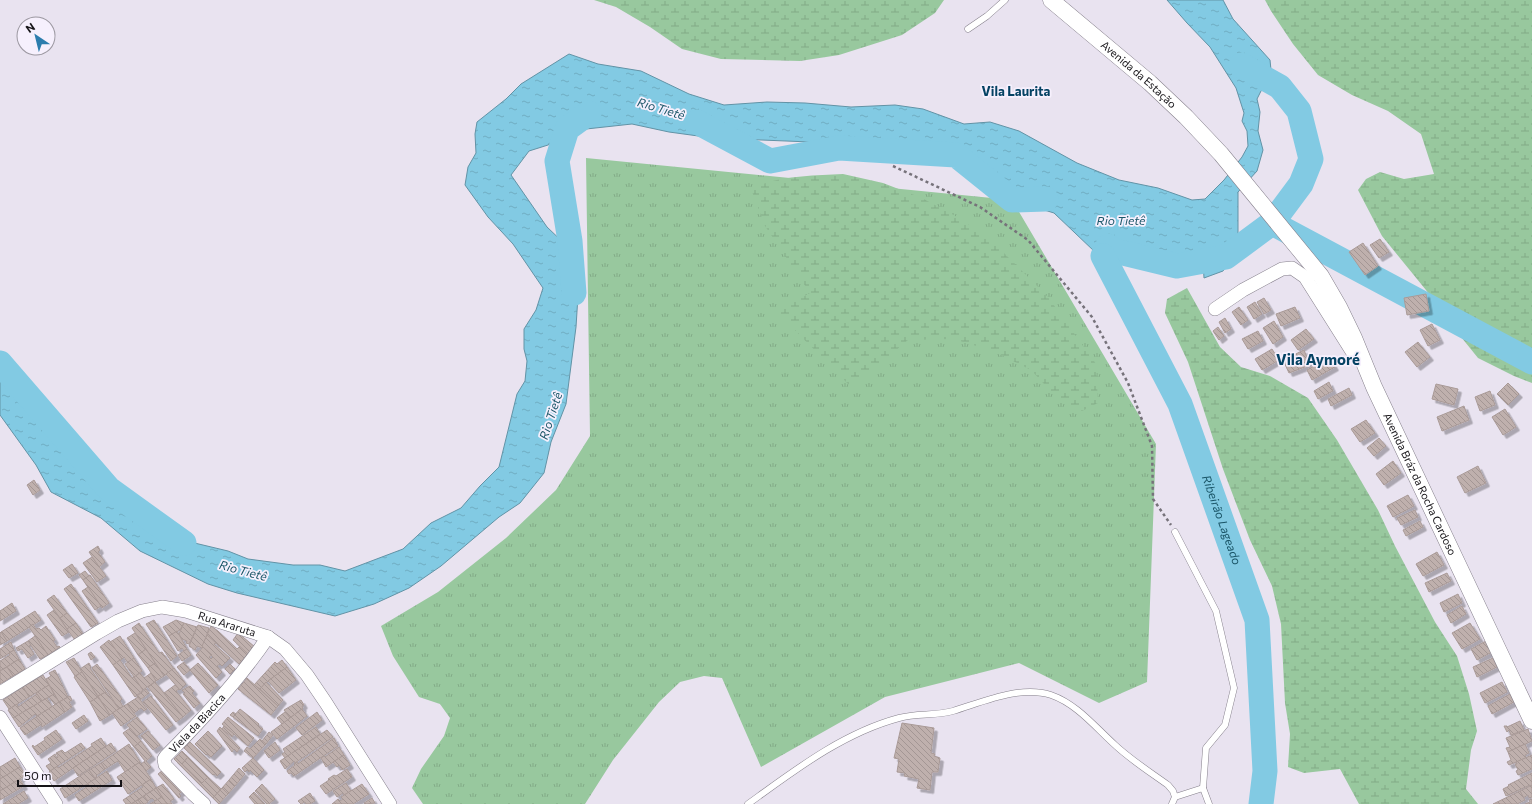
<svg xmlns="http://www.w3.org/2000/svg" width="1532" height="804" font-family="Commissioner,sans-serif">
	<style>
		.grass { fill: url(#grass-tufts) }
		.wetland { fill: url(#wetland-marsh) }
		.water { fill: url(#water-ripples); stroke: #6293a6 }
		.lines { fill: none; stroke-linecap: round; stroke-linejoin: round }
		.river { stroke: #82cae3; stroke-width: 25 }
		.building { fill: url(#building-back-hatch); stroke: #a99a97; filter: url(#shadow) }
		.service-casing { stroke: #86808c; stroke-width: 7 }
		.minor-casing { stroke: #86808c; stroke-width: 14 }
		.tertiary-casing { stroke: #86808c; stroke-width: 17 }
		.path { stroke: #76727a; stroke-width: 2.5; stroke-dasharray: 3 3; stroke-linecap: butt }
		.service { stroke: #fff; stroke-width: 6 }
		.minor { stroke: #fff; stroke-width: 13 }
		.tertiary { stroke: #fff; stroke-width: 16 }
		.labels { text-anchor: middle; stroke-width: 3.5; stroke-linejoin: round; paint-order: stroke }
		.street-label { font-size: 11px; fill: #161418; stroke: #f6f0fd }
		.water-label { font-size: 12px; font-style: italic; fill: #1b5668; stroke: #f6f0fd }
		.quarter-label { font-size: 13px; font-weight: bold; fill: #044263; stroke: #f6f0fd }
		.district-label { font-size: 15px; font-weight: bold; fill: #044263; stroke: #f6f0fd }
	</style>
	<defs>
		<pattern id="grass-tufts" width="24" height="20" patternUnits="userSpaceOnUse"><rect width="24" height="20" fill="#98c89e"/><path d="M3 7l-1-3M5 7V3M7 7l1-3M15 17l-1-3M17 17v-4M19 17l1-3" fill="none" stroke="#82ab87"/></pattern>
		<pattern id="wetland-marsh" width="20" height="14" patternUnits="userSpaceOnUse"><rect width="20" height="14" fill="#98c89e"/><path d="M1 5h8M5 5V1M11 12h8M15 12V8" fill="none" stroke="#82ab87"/></pattern>
		<pattern id="water-ripples" width="26" height="14" patternUnits="userSpaceOnUse"><rect width="26" height="14" fill="#82cae3"/><path d="M2 4q2-2 4 0t4 0M15 11q2-2 4 0t4 0" fill="none" stroke="#70adc2"/></pattern>
		<pattern id="building-back-hatch" width="6" height="6" patternUnits="userSpaceOnUse"><rect width="6" height="6" fill="#bfb0ad"/><path d="M-1 5l2 2M0 0l6 6M5-1l2 2" fill="none" stroke="#a39694"/></pattern>
		<filter id="shadow"><feDropShadow dx="3.5" dy="3.5" stdDeviation="0" flood-color="#0004"/></filter>
	</defs>
	<rect width="100%" height="100%" fill="#e9e3f0"/>
	<!-- grass -->
	<polygon class="grass" points="586,158 1012,200 1156,444 1147,682 1099,703 1019,663 885,697 761,767 722,678 704,676 680,682 659,702 613,760 585,804 423,804 412,788 421,769 444,736 450,718 440,704 419,697 393,656 381,626 438,592 506,538 556,490 590,436"/>
	<!-- wetland -->
	<g class="wetland">
		<polygon points="594,0 944,0 935,13 902,35 839,55 800,61 721,59 682,49 650,27 616,7"/>
		<polygon points="1265,0 1532,0 1532,383 1514,376 1478,358 1453,327 1430,295 1382,236 1358,190 1366,179 1380,172 1404,179 1434,174 1421,134 1388,111 1352,95 1318,75 1293,44 1271,11"/>
		<path d="M843 174 883 183 922 198 959 218 991 240 1048 297 1096 364 1098 403 1082 411 1057 398 1031 370 993 351 953 339 908 340 852 388 776 311 810 293 765 226 751 189C778 175 812 176 843 174Z"/>
		<polygon points="1187,288 1220,347 1241,367 1270,376 1308,398 1337,440 1378,510 1395,546 1435,622 1457,656 1469,694 1477,731 1471,750 1466,789 1478,804 1359,804 1340,769 1304,773 1288,767 1290,734 1285,703 1281,624 1272,586 1250,540 1223,469 1188,362 1165,313 1167,299"/>
	</g>
	<!-- water -->
	<polygon class="water" points="1167,0 1223,0 1233,19 1270,60 1272,80 1261,91 1257,99 1260,112 1258,131 1263,150 1257,171 1238,192 1238,233 1236,253 1223,271 1204,278 1203,261 1187,256 1157,252 1118,263 1095,252 1054,213 1012,200 984,169 931,147 713,138 669,132 632,124 577,130 548,145 529,151 511,175 547,227 568,247 579,280 576,327 566,404 551,442 544,473 520,503 499,517 441,566 409,588 374,604 335,616 237,593 208,584 140,551 101,518 51,492 36,465 0,415 0,366 19,387 34,417 71,462 93,479 124,510 162,525 182,540 228,551 248,559 293,565 320,565 345,571 403,549 431,523 461,508 480,486 499,467 517,394 525,381 527,361 524,349 524,329 536,310 543,288 513,244 488,217 465,185 468,167 476,153 475,134 477,122 506,99 521,84 569,54 598,64 641,71 689,94 724,105 767,102 805,103 851,107 895,105 923,109 964,124 990,122 1019,131 1077,163 1119,180 1158,188 1192,200 1205,199 1224,180 1242,157 1248,146 1247,131 1242,121 1244,113 1236,88 1210,47 1187,23"/>
	<g class="lines">
		<!-- river -->
		<g class="river">
			<polyline points="697,122 770,161 839,148 956,155 1012,200 1046,199"/>
			<polyline points="1272,223 1532,362"/>
			<polyline points="1108,246 1111,250 1177,266 1226,257 1272,223 1301,184 1311,159 1299,111 1280,87 1241,65"/>
			<path id="s1" d="M1103 256 1180 404 1257 620 1265 771 1261 804"/>
			<polyline points="574,293 570,241 557,161 567,129 589,113"/>
			<polyline points="0,363 109,489 184,543"/>
		</g>
	</g>
	<!-- building -->
	<g class="building">
		<polygon points="1380,239 1389,252 1379,258 1370,245"/>
		<polygon points="1363,243 1378,266 1365,275 1349,252"/>
		<polygon points="1426,294 1429,311 1407,315 1404,298"/>
		<polygon points="1264,298 1271,310 1264,314 1257,302"/>
		<polygon points="1255,302 1262,314 1254,319 1247,307"/>
		<polygon points="1239,307 1248,320 1241,325 1232,312"/>
		<polygon points="1295,307 1300,318 1281,326 1276,314"/>
		<polygon points="1225,318 1231,329 1225,333 1219,322"/>
		<polygon points="1274,321 1283,337 1273,344 1263,328"/>
		<polygon points="1432,324 1440,340 1428,346 1420,330"/>
		<polygon points="1218,327 1224,336 1219,340 1213,331"/>
		<polygon points="1306,329 1314,339 1298,350 1291,340"/>
		<polygon points="1258,331 1263,341 1248,349 1242,339"/>
		<polygon points="1418,342 1430,357 1417,367 1405,352"/>
		<polygon points="1272,349 1279,360 1262,370 1255,359"/>
		<polygon points="1304,350 1310,365 1289,373 1283,360"/>
		<polygon points="1329,357 1335,367 1312,380 1307,370"/>
		<polygon points="1329,382 1333,391 1318,399 1314,391"/>
		<polygon points="1508,383 1519,394 1508,405 1497,394"/>
		<polygon points="1436,384 1458,389 1454,405 1432,399"/>
		<polygon points="1349,388 1352,395 1331,406 1328,399"/>
		<polygon points="1490,391 1495,405 1480,411 1475,397"/>
		<polygon points="1464,406 1469,420 1442,431 1437,417"/>
		<polygon points="1505,409 1516,427 1503,435 1492,417"/>
		<polygon points="1366,420 1375,433 1360,442 1351,429"/>
		<polygon points="1379,438 1386,446 1374,456 1367,448"/>
		<polygon points="1393,461 1401,473 1384,485 1376,474"/>
		<polygon points="1478,466 1486,483 1465,493 1457,477"/>
		<polygon points="34,480 40,490 33,495 27,485"/>
		<polygon points="1408,495 1414,506 1393,517 1387,506"/>
		<polygon points="1415,510 1418,517 1401,525 1397,518"/>
		<polygon points="1420,521 1423,527 1406,536 1403,530"/>
		<polygon points="98,546 100,550 98,552 105,562 99,567 89,552"/>
		<polygon points="1437,552 1444,565 1423,576 1416,564"/>
		<polygon points="92,557 106,576 97,582 83,563"/>
		<polygon points="72,564 78,573 69,578 63,570"/>
		<polygon points="85,571 89,576 83,580 79,575"/>
		<polygon points="1447,573 1451,581 1429,592 1425,583"/>
		<polygon points="90,575 109,603 102,608 83,580"/>
		<polygon points="71,584 98,623 91,627 64,589"/>
		<polygon points="88,587 101,606 95,610 82,591"/>
		<polygon points="1458,594 1462,603 1444,612 1440,603"/>
		<polygon points="54,595 67,613 60,618 47,600"/>
		<polygon points="12,603 16,611 0,621 0,611"/>
		<polygon points="1462,606 1466,614 1451,623 1447,615"/>
		<polygon points="54,610 69,632 62,636 47,615"/>
		<polygon points="35,611 41,620 7,641 1,632"/>
		<polygon points="67,613 76,623 67,629 60,618"/>
		<polygon points="154,620 177,656 171,661 146,624"/>
		<polygon points="176,620 184,623 180,630 169,636 163,627"/>
		<polygon points="76,623 83,634 75,640 67,629"/>
		<polygon points="139,623 159,653 162,652 174,669 164,676 132,628"/>
		<polygon points="184,623 197,627 189,644 186,643 187,641 182,639 179,634"/>
		<polygon points="1470,623 1480,639 1462,649 1452,633"/>
		<polygon points="33,624 36,629 39,628 41,630 46,626 55,640 53,641 57,647 59,646 60,647 48,655 29,627"/>
		<polygon points="198,625 209,628 203,647 202,648 197,646 195,650 189,646"/>
		<polygon points="211,626 218,631 237,649 240,646 248,654 239,664 207,635"/>
		<polygon points="177,631 187,649 184,651 182,648 178,651 169,636"/>
		<polygon points="1,632 7,641 0,645 0,633"/>
		<polygon points="135,633 146,649 138,655 127,638"/>
		<polygon points="238,633 255,647 248,654 233,640"/>
		<polygon points="207,635 216,643 214,644 230,658 222,666 202,646"/>
		<polygon points="35,636 48,655 40,659 28,641"/>
		<polygon points="120,636 134,658 128,663 124,657 122,659 110,642"/>
		<polygon points="109,640 122,659 113,665 100,647"/>
		<polygon points="28,641 31,645 29,646 34,654 28,658 22,649 18,651 16,648"/>
		<polygon points="1486,641 1492,652 1477,660 1471,649"/>
		<polygon points="11,642 14,650 0,659 0,649"/>
		<polygon points="203,647 212,655 209,657 211,659 213,657 220,664 217,666 222,672 216,678 196,655"/>
		<polygon points="146,649 155,663 148,668 138,655"/>
		<polygon points="187,649 191,655 182,661 178,655"/>
		<polygon points="14,650 19,659 0,671 0,661 10,655 9,653"/>
		<polygon points="91,652 95,657 91,660 88,654"/>
		<polygon points="74,658 82,672 75,676 66,662"/>
		<polygon points="134,658 142,671 134,677 125,664"/>
		<polygon points="1493,658 1497,667 1477,677 1473,667"/>
		<polygon points="19,659 25,669 13,676 7,667"/>
		<polygon points="120,660 132,678 134,677 143,690 135,697 113,665"/>
		<polygon points="282,660 287,667 268,681 260,689 254,685 275,662 277,664"/>
		<polygon points="184,662 190,670 184,675 177,667"/>
		<polygon points="89,663 91,667 90,668 106,692 98,696 80,669"/>
		<polygon points="155,663 164,676 156,681 148,668"/>
		<polygon points="198,663 218,685 209,693 190,670"/>
		<polygon points="97,664 122,699 120,701 123,707 119,709 92,668"/>
		<polygon points="230,664 235,669 230,674 225,669"/>
		<polygon points="7,667 13,676 0,684 0,671"/>
		<polygon points="287,667 296,680 279,693 268,681"/>
		<polygon points="174,668 186,684 180,690 166,674"/>
		<polygon points="55,670 68,697 59,702 46,679 51,676 49,673"/>
		<polygon points="82,672 98,697 90,702 74,677"/>
		<polygon points="140,673 144,678 151,673 156,681 143,690 134,677"/>
		<polygon points="43,675 49,685 29,697 23,687"/>
		<polygon points="247,678 278,706 271,715 238,689"/>
		<polygon points="155,682 183,717 176,722 148,687"/>
		<polygon points="266,682 283,700 278,706 260,689"/>
		<polygon points="1502,682 1507,692 1485,703 1480,693"/>
		<polygon points="49,685 54,694 42,701 36,693"/>
		<polygon points="175,685 179,689 176,691 191,710 183,717 164,693"/>
		<polygon points="190,686 194,691 192,693 200,703 194,708 183,694 185,693 182,690"/>
		<polygon points="23,687 29,697 9,709 3,700"/>
		<polygon points="146,689 149,693 140,700 137,696"/>
		<polygon points="106,692 119,709 110,715 98,696"/>
		<polygon points="37,694 42,701 13,718 8,710 17,704 18,707"/>
		<polygon points="54,694 59,702 55,705 49,697"/>
		<polygon points="1510,694 1514,702 1492,714 1488,706"/>
		<polygon points="70,696 72,700 69,702 72,707 65,712 59,702"/>
		<polygon points="151,696 173,725 166,730 143,702"/>
		<polygon points="98,697 110,715 100,721 90,702"/>
		<polygon points="138,697 147,709 144,711 141,708 134,713 127,704"/>
		<polygon points="47,698 52,707 37,716 35,714 19,727 13,718"/>
		<polygon points="301,700 304,705 302,706 303,708 290,718 284,710"/>
		<polygon points="59,702 65,712 42,727 41,725 42,724 36,717"/>
		<polygon points="127,704 136,716 121,726 112,713"/>
		<polygon points="240,709 259,724 258,725 263,729 258,736 233,717"/>
		<polygon points="302,709 307,716 277,739 271,732"/>
		<polygon points="233,712 236,714 233,717 230,715"/>
		<polygon points="285,712 290,718 282,724 277,718"/>
		<polygon points="317,712 322,720 302,735 296,728"/>
		<polygon points="84,715 88,721 76,729 72,723"/>
		<polygon points="36,717 42,724 25,735 20,728"/>
		<polygon points="137,717 147,729 137,736 127,725"/>
		<polygon points="228,717 254,738 248,746 222,724"/>
		<polygon points="1520,721 1524,730 1511,735 1509,730 1507,732 1504,726 1507,726 1507,727"/>
		<polygon points="902,723 934,728 931,753 935,754 934,756 940,758 938,772 932,772 930,790 917,788 919,779 904,776 905,773 897,772 899,759 894,758"/>
		<polygon points="224,726 234,734 232,737 222,729"/>
		<polygon points="220,727 240,748 237,752 234,749 232,752 217,731"/>
		<polygon points="316,727 320,734 285,758 282,754 285,752 283,749"/>
		<polygon points="130,728 141,741 134,747 123,733"/>
		<polygon points="1528,729 1532,741 1508,752 1506,748 1510,747 1506,738"/>
		<polygon points="56,730 62,739 38,755 32,746 33,745 34,747 45,740 44,738"/>
		<polygon points="327,730 333,737 295,763 294,761 285,769 280,761"/>
		<polygon points="148,731 160,745 153,750 141,736"/>
		<polygon points="208,731 222,746 211,757 207,754 206,755 195,744"/>
		<polygon points="269,732 273,735 266,744 262,741"/>
		<polygon points="101,738 106,746 54,781 49,772 57,766 58,768 92,746 91,744"/>
		<polygon points="334,738 338,746 294,776 291,773 289,774 287,771 295,765 294,764 297,762 298,764"/>
		<polygon points="260,739 266,744 253,758 244,751 247,747 250,749"/>
		<polygon points="141,741 152,756 146,761 151,767 146,771 141,764 145,761 134,747"/>
		<polygon points="190,742 221,772 217,776 214,774 213,775 184,748"/>
		<polygon points="275,742 280,750 269,758 264,751"/>
		<polygon points="81,743 85,748 50,771 46,766 51,763 48,759 55,754 57,758 58,757 56,753 62,750 65,753"/>
		<polygon points="111,743 116,751 78,776 73,768"/>
		<polygon points="129,744 140,762 125,772 118,761 105,769 101,763"/>
		<polygon points="1525,744 1529,753 1525,755 1526,758 1509,765 1507,762 1511,760 1508,752"/>
		<polygon points="339,747 344,755 326,767 321,758 324,756 325,757"/>
		<polygon points="182,751 188,757 182,764 202,783 208,777 221,789 213,798 174,759"/>
		<polygon points="344,755 350,765 342,770 339,765 337,767 333,762"/>
		<polygon points="1532,755 1532,769 1518,775 1516,771 1518,770 1515,764 1517,764 1516,762"/>
		<polygon points="188,757 208,777 202,783 182,764"/>
		<polygon points="15,758 20,767 0,779 0,767"/>
		<polygon points="253,758 264,770 257,777 250,770 249,772 247,770 245,772 242,768"/>
		<polygon points="140,762 151,779 128,794 117,777"/>
		<polygon points="101,763 105,769 96,776 97,777 95,778 89,770"/>
		<polygon points="20,767 26,775 0,791 0,779"/>
		<polygon points="239,768 245,774 235,786 229,780"/>
		<polygon points="164,769 185,789 179,794 181,796 179,798 158,774"/>
		<polygon points="347,769 352,777 326,794 320,786 329,780 328,779 334,775 336,776"/>
		<polygon points="89,770 95,779 65,798 60,789"/>
		<polygon points="107,771 112,780 79,801 75,795 88,786 87,784"/>
		<polygon points="1532,773 1532,786 1530,786 1530,785 1506,796 1503,789 1509,786 1508,785"/>
		<polygon points="20,779 24,786 0,800 0,791"/>
		<polygon points="151,779 156,788 131,804 126,804 123,800 143,787 142,785"/>
		<polygon points="229,780 235,786 228,794 222,788"/>
		<polygon points="346,783 351,791 344,795 343,793 337,797 333,791"/>
		<polygon points="163,784 174,799 170,801 172,804 167,804 156,788"/>
		<polygon points="262,784 275,799 269,804 267,804 255,791"/>
		<polygon points="362,784 369,794 353,804 332,804 338,799 340,801 343,799 341,797"/>
		<polygon points="1530,786 1532,786 1532,797 1529,798 1528,795 1523,798 1520,791"/>
		<polygon points="156,788 162,797 155,801 152,798 148,801 144,796"/>
		<polygon points="222,788 228,794 219,804 213,798"/>
		<polygon points="24,791 28,798 18,804 3,804"/>
		<polygon points="1520,791 1525,800 1517,804 1493,804"/>
		<polygon points="254,792 265,804 255,804 249,797"/>
		<polygon points="310,793 315,801 310,804 306,804 305,802 301,804 298,801"/>
		<polygon points="144,796 148,802 145,804 141,804 138,800"/>
		<polygon points="162,797 167,804 150,804 155,801"/>
		<polygon points="372,798 375,803 365,804 364,803"/>
		<polygon points="1532,799 1532,804 1525,804 1530,802 1529,800"/>
		<polygon points="138,800 141,804 131,804"/>
	</g>
	<g class="lines">
		<defs>
			<g id="service">
				<polyline points="968,29 987,16 1005,0"/>
				<polyline points="1175,532 1216,611 1234,688 1225,725 1206,748 1203,788 1209,804"/>
				<polyline points="1175,797 1203,788"/>
				<path d="M748 804C795 770 843 733 899 718 917 713 936 716 953 711 983 702 1020 685 1051 695 1077 704 1095 727 1115 745 1131 760 1150 772 1168 785L1173 791 1175 797 1172 804"/>
			</g>
			<g id="minor">
				<polyline points="1215,309 1243,290 1282,269 1292,268 1305,277 1353,353 1359,360"/>
				<path id="s2" d="M0 693 97 633 118 621 142 611 162 607 186 611 268 637 285 649 307 675 326 703 390 804"/>
				<polyline points="0,717 56,804"/>
				<path id="s3" d="M204 804 193 794 165 765 164 759 166 756C203 719 239 680 268 637"/>
			</g>
			<g id="tertiary">
				<path id="s4" d="M1051 0 1150 83 1186 117 1221 154 1321 276 1339 307 1354 338 1374 387 1532 721"/>
			</g>
		</defs>
		<!-- service casing -->
		<use href="#service" class="service-casing"/>
		<!-- minor casing -->
		<use href="#minor" class="minor-casing"/>
		<!-- tertiary casing -->
		<use href="#tertiary" class="tertiary-casing"/>
		<!-- path -->
		<polyline class="path" points="893,166 980,207 1028,240 1092,317 1128,383 1152,446 1153,499 1171,525"/>
		<!-- service -->
		<use href="#service" class="service"/>
		<!-- minor -->
		<use href="#minor" class="minor"/>
		<!-- tertiary -->
		<use href="#tertiary" class="tertiary"/>
	</g>
	<g class="labels">
		<!-- street labels -->
		<g class="street-label">
			<text dy="4" stroke="none"><textPath href="#s4" startOffset="115">Avenida da Estação</textPath></text>
			<text dy="4" stroke="none"><textPath href="#s4" startOffset="618">Avenida Bráz da Rocha Cardoso</textPath></text>
			<text dy="4" stroke="none"><textPath href="#s2" startOffset="252">Rua Araruta</textPath></text>
			<text dy="4" stroke="none"><textPath href="#s3" startOffset="110">Viela da Biacica</textPath></text>
		</g>
		<!-- water labels -->
		<g class="water-label">
			<text transform="translate(661 109) rotate(17)" y="4">Rio Tietê</text>
			<text x="1121" y="225">Rio Tietê</text>
			<text transform="translate(551 416) rotate(-72)" y="4">Rio Tietê</text>
			<text dy="4" stroke="none"><textPath href="#s1" startOffset="290">Ribeirão Lageado</textPath></text>
			<text transform="translate(243 571) rotate(15)" y="4">Rio Tietê</text>
		</g>
		<!-- quarter labels -->
		<g class="quarter-label">
			<text x="1016" y="96">Vila Laurita</text>
		</g>
		<!-- district labels -->
		<g class="district-label">
			<text x="1318" y="365">Vila Aymoré</text>
		</g>
	</g>
	<!-- north arrow -->
	<g transform="translate(36 36) rotate(325)"><circle r="19" fill="#f6f0fd" stroke="#9c98a1"/>
	<path d="M0-3L7 15L0 10L-7 15Z" fill="#2c7dae"/>
	<text y="-6" font-size="11" font-weight="bold" text-anchor="middle" fill="#161418">N</text>
	</g>
	<!-- scale -->
	<path d="M18 780v6h103v-6" fill="none" stroke="#161418" stroke-width="2"/>
	<text x="24" y="780" font-size="12" fill="#161418" stroke="#f6f0fd" stroke-width="3" paint-order="stroke">50 m</text>
</svg>
